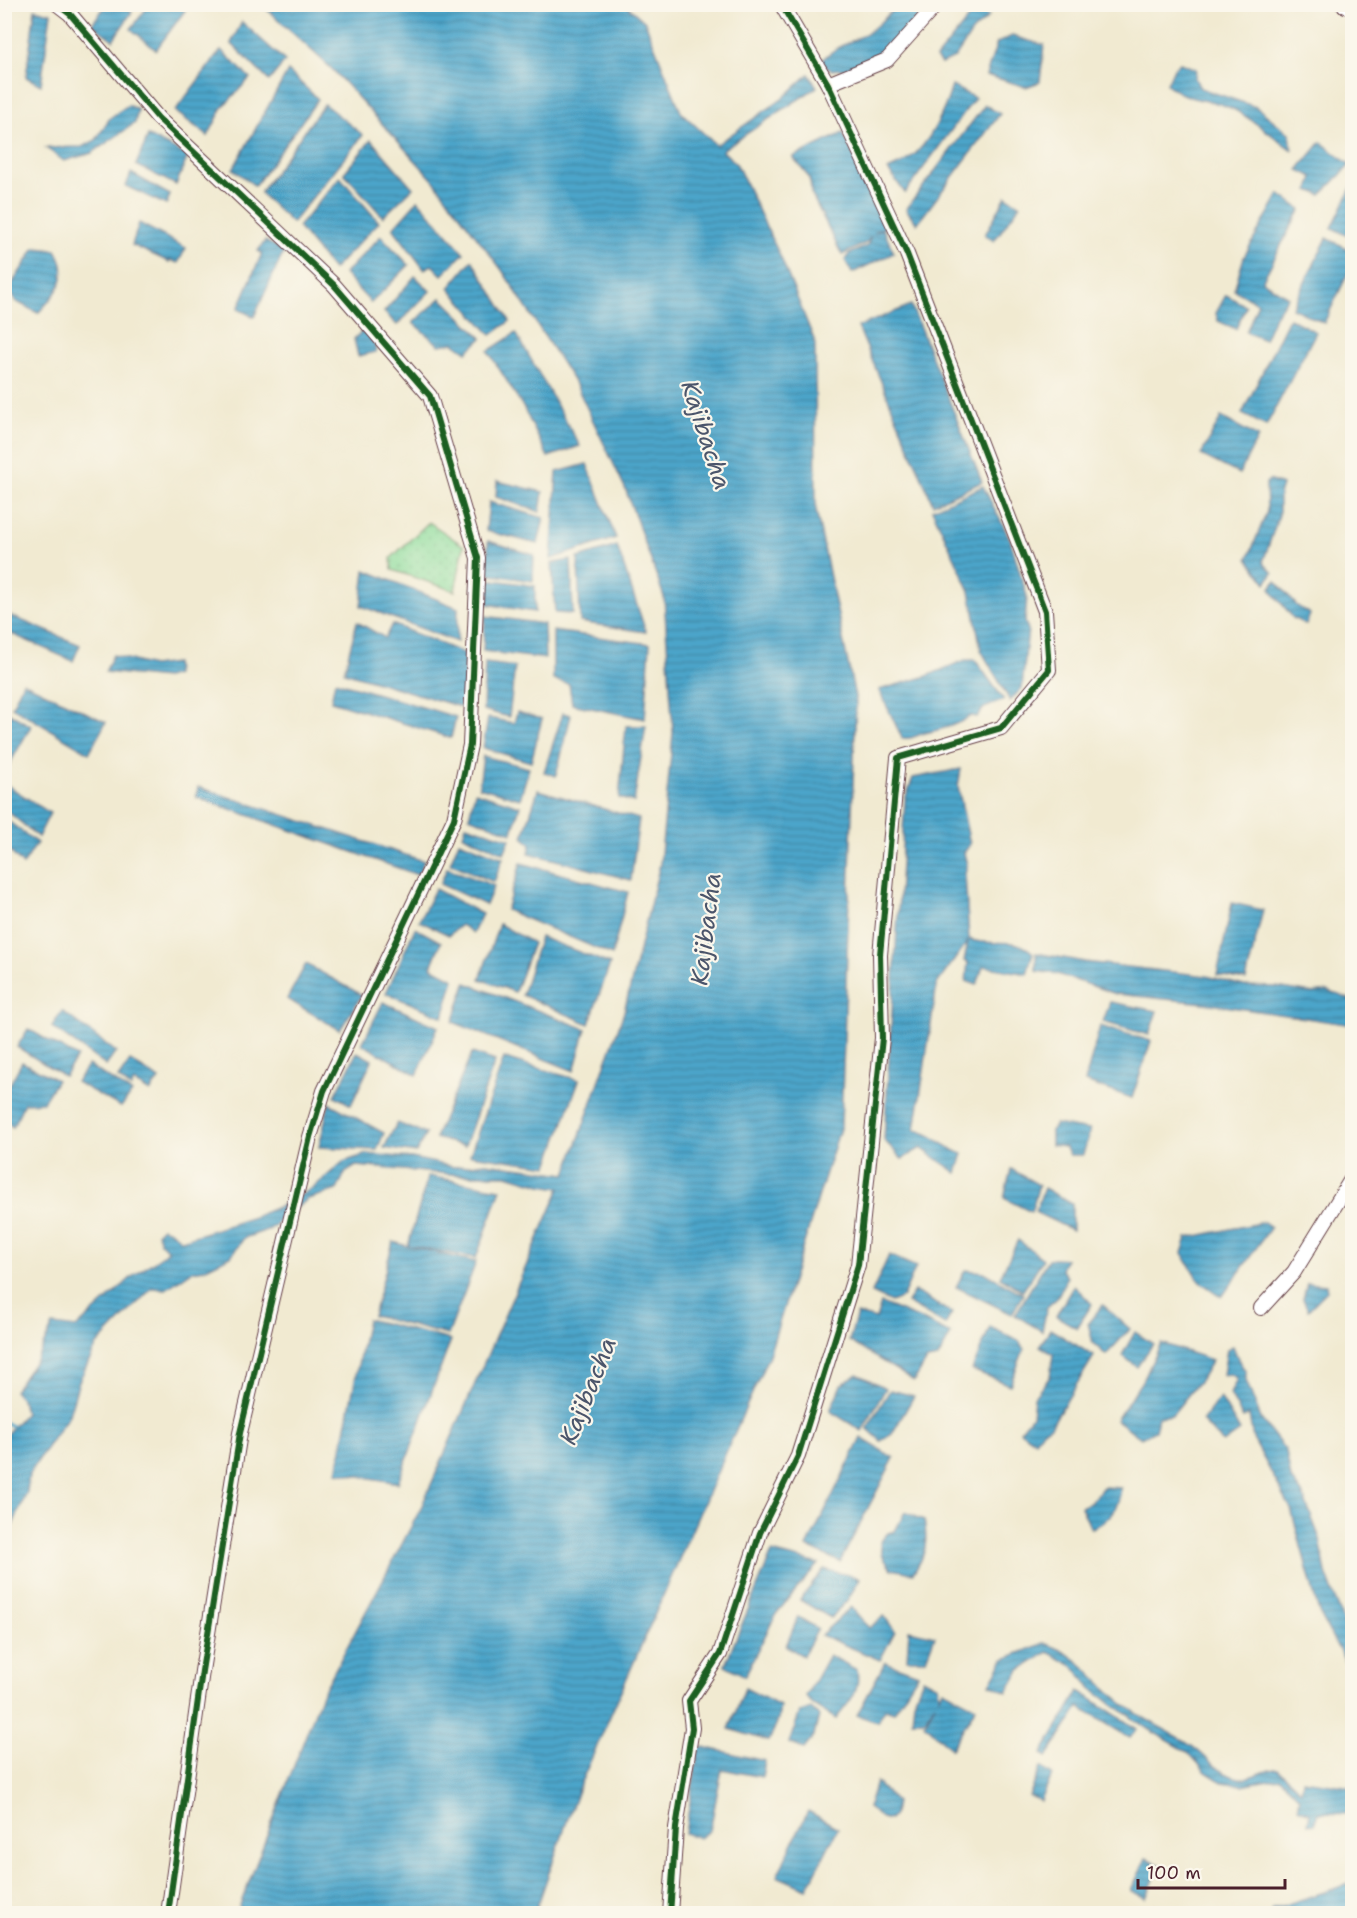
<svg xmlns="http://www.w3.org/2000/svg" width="1357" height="1918" font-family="'Shantell Sans',sans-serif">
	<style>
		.green { fill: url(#green-dots); stroke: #6a7d62; stroke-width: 1.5 }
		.water { fill: url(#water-rules); stroke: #4b627a; stroke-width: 1.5 }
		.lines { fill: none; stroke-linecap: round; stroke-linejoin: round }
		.stream { stroke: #4ca5ca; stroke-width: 3 }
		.minor-casing { stroke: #633d44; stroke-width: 16 }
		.minor { stroke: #fff; stroke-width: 14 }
		.cycleway-casing { stroke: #fbf7ec; stroke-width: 10 }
		.cycleway { stroke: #1b5e20; stroke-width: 6 }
		.labels { text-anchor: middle; stroke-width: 4.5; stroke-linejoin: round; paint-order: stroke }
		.water-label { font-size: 24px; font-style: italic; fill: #4b556b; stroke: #fbf7ec }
	</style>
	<defs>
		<pattern id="green-dots" width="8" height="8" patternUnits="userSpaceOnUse" patternTransform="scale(1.5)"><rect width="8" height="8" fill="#8bdb9a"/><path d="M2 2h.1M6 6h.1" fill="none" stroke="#79bc85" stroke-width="1.8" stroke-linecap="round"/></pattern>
		<pattern id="water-rules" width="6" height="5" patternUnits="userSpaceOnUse" patternTransform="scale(1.5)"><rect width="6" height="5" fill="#4ca5ca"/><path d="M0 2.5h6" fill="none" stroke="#4186a4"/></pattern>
	</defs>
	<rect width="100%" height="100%" fill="#fbf7ec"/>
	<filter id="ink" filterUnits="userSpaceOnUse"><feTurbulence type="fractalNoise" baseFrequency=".0167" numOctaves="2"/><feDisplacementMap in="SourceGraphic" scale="12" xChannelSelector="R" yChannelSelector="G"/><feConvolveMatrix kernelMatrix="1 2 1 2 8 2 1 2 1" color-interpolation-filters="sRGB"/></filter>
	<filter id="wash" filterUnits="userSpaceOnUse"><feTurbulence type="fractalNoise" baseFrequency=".008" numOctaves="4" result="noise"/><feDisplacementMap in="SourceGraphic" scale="24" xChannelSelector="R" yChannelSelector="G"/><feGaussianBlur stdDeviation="1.35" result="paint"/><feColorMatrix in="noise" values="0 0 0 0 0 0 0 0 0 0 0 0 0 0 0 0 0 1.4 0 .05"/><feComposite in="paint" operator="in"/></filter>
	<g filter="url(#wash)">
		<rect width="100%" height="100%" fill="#f1ead1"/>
		<!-- green -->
		<polygon class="green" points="429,522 464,546 455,591 392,570 391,558"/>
		<!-- water -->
		<g class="water">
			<polygon points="106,5 122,5 132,12 113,40 92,24"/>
			<polygon points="149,5 189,5 156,50 131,29"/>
			<polygon points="262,5 626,5 645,22 681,112 716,145 782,99 809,74 817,87 722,150 737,165 781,258 815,342 816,510 856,701 841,1125 769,1355 579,1787 535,1913 237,1913 321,1696 420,1510 560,1188 541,1185 507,1175 461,1175 356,1166 345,1173 337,1190 308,1199 270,1229 244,1238 231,1256 204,1269 192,1271 166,1289 152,1288 97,1345 79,1381 69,1415 29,1474 27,1492 5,1543 5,1436 25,1413 22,1400 14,1391 36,1360 53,1325 76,1328 133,1276 169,1251 160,1242 157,1233 162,1228 170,1231 182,1240 254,1217 285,1204 313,1188 343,1162 367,1154 412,1158 454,1167 486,1163 566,1174 624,1012 660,864 673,733 664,597 625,488 576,385 502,270 434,181 332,69"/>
			<path d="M898 5H929C914 22 881 64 859 69 850 71 840 68 831 70L819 63C833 49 841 46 858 38 874 30 886 17 898 5Z"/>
			<polygon points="977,8 989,16 972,32 955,58 941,64 936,58"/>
			<polygon points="35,9 51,13 41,85 26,77"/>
			<polygon points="242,22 285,61 269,81 231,43"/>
			<polygon points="1012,36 1044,45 1040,82 1026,87 986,75 997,43"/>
			<polygon points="221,50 250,78 223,107 208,136 175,111"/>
			<path d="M1180 63 1196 69 1195 78 1200 88 1256 107 1290 134 1292 150C1274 137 1255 121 1235 110 1212 97 1189 104 1167 84L1174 68Z"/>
			<polygon points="288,71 318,99 255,186 233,169"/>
			<path d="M952 86 975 98 905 193 888 170C895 166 903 164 909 159 930 144 945 110 952 86Z"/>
			<polygon points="324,104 363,135 292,223 260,193"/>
			<polygon points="128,105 138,110 135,123 92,153 64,161 46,148 82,147 96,140 110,118"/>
			<polygon points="985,105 1000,114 917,224 906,209"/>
			<path d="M843 133 888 225 874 233 883 229 894 253 852 273 845 260 849 254 867 246 871 237 866 243 842 255 811 193C812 174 803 171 793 157Z"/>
			<polygon points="148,136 188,156 176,185 136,165"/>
			<polygon points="371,140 413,188 383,217 344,173"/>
			<polygon points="1321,142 1350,165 1321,195 1309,190 1313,177 1298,170"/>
			<polygon points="131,173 170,195 166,205 126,186"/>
			<polygon points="340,177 379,222 333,270 298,227"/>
			<polygon points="1352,186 1352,238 1332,228"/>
			<path d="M1279 194 1301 210C1286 232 1276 258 1262 281L1288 297 1274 317 1264 340 1246 332 1258 303 1234 290 1244 257Z"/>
			<polygon points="1006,196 1020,205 994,241 985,235"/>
			<polygon points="418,200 464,253 442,275 432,265 424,269 393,228"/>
			<polygon points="139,223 186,248 178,263 170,260 169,262 132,245"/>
			<polygon points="381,236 409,265 371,303 344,274"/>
			<polygon points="1327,238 1352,251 1352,265 1324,323 1292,308"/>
			<polygon points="265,241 284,251 254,317 238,309 262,253 258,251"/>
			<path d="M35 248 56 250C72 277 57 293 38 313L15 301 8 290Z"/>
			<polygon points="472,260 510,321 491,335 449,288"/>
			<polygon points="415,276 430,291 397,325 384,312"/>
			<polygon points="1226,295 1246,306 1236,329 1218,321 1216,313"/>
			<polygon points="441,298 482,338 467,352 454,343 439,345 413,323"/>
			<polygon points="911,305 982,482 933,504 858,327"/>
			<polygon points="1289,318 1316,332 1266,426 1242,414"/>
			<polygon points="364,329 374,340 376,352 358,356 354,339"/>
			<polygon points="516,333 580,446 548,457 522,405 488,351"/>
			<polygon points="1221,417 1258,437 1239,474 1201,455"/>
			<polygon points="587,464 616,538 551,559 557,472"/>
			<polygon points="1269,480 1282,485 1279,495 1279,515 1263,562 1273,573 1266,583 1248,559 1267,511 1266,483"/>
			<polygon points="497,481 543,492 540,512 496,497"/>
			<polygon points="983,486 1010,539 1027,596 1025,622 1028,629 1022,688 1010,701 981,650 970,591 932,509"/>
			<polygon points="489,502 544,518 538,544 486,531"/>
			<polygon points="488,541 534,555 533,581 487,574"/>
			<polygon points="617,546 646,632 580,622 578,558"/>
			<polygon points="571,560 573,614 555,613 552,563"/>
			<polygon points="365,570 458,608 457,642 361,606"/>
			<polygon points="487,579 535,586 535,612 487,604"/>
			<polygon points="1276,581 1297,606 1310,614 1306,625 1293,618 1270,589"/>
			<polygon points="4,613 80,645 73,661 5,631"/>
			<polygon points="485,616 544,624 545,659 483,651"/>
			<polygon points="357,622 385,638 392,624 466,654 464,708 344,672"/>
			<polygon points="553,631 650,644 645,719 572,704 569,684 553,680"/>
			<polygon points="113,655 152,666 175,663 176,675 166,678 105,672"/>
			<path d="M965 660H975L1004 700 984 708 977 717 971 716C956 726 942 729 925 733 916 735 912 740 902 738L879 690 927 676Z"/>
			<polygon points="485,663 515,667 509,717 483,710"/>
			<polygon points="335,681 456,717 451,738 331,701"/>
			<polygon points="23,682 106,722 89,753 12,707"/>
			<polygon points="517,712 542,719 531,762 483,748 488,718 514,723"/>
			<polygon points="9,713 31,726 5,772 5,721"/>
			<polygon points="563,713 571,715 556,776 544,772"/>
			<polygon points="626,726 646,726 634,802 619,798"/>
			<polygon points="483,756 529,768 520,799 479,787"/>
			<path d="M961 769 958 787 970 844 964 853 967 865 965 874 969 939C989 948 1015 935 1033 953L1027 974 983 966 977 985 966 981 968 962 964 961 968 941 937 984 915 1130C934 1133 945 1149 963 1154L957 1173 921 1148 902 1159 884 1140 905 799 913 778Z"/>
			<polygon points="5,784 50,813 38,837 5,809"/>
			<polygon points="198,787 424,861 418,875 196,797"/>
			<polygon points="538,790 639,819 631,880 529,853 531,844 523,837"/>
			<polygon points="475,792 520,806 512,833 469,817"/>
			<polygon points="4,818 37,843 23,865 5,846"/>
			<polygon points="466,825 510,839 504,853 463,835"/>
			<polygon points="459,841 503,858 494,882 450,863"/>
			<polygon points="521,863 628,892 612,955 506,910"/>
			<polygon points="447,868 494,886 486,905 440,884"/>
			<polygon points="435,889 482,914 473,933 461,925 449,935 419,921"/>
			<polygon points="1232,903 1263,910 1246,980 1217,975"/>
			<polygon points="499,924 533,943 515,992 480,979"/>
			<polygon points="415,928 441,942 431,967 454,979 443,1017 386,993"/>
			<polygon points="540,937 610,964 589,1024 522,995"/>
			<polygon points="1036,953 1085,962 1207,976 1244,986 1276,987 1312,993 1328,991 1352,1000 1352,1025 1204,1003 1116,994 1057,974 1036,971"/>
			<polygon points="306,964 362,995 340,1030 287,999"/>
			<polygon points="466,983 586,1029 574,1071 453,1022"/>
			<polygon points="383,1002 438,1027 417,1075 362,1044"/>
			<polygon points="1110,1002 1157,1011 1149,1035 1103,1022"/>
			<polygon points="62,1011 116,1052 106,1066 52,1027"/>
			<polygon points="1100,1026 1151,1041 1132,1098 1085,1082"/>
			<polygon points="28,1029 77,1057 64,1076 17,1047"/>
			<polygon points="357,1052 372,1060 351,1105 335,1096"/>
			<polygon points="472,1053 495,1061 465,1146 435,1138"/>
			<polygon points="504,1058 579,1080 548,1166 470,1155"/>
			<polygon points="130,1061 159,1079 150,1092 134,1082 131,1088 118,1078"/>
			<polygon points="22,1062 57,1080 43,1102 24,1103 13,1127 5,1121 5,1093"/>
			<polygon points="88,1065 132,1093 121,1107 76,1082"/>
			<polygon points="329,1103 384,1133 377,1150 319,1147"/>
			<polygon points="397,1123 426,1134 416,1153 384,1148"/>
			<polygon points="1055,1124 1090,1130 1083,1155 1070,1155 1065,1147 1051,1145 1051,1131"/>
			<polygon points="1011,1169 1039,1185 1031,1212 1004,1198"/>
			<polygon points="428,1176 501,1189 476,1258 409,1246 476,1262 448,1335 373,1316 393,1242 408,1246"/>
			<polygon points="1044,1188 1072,1204 1072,1230 1035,1212"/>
			<polygon points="1264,1222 1271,1227 1222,1297 1199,1281 1182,1253 1187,1238"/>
			<polygon points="1018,1240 1043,1259 1023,1291 1000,1277"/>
			<polygon points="889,1255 916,1267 903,1297 891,1302 872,1293"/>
			<polygon points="1055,1258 1066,1259 1061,1269 1067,1277 1057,1298 1047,1307 1042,1331 1015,1315 1048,1259"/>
			<polygon points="965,1270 984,1272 1023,1294 1012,1314 956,1287"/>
			<polygon points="1307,1283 1326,1285 1327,1291 1308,1310 1303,1299"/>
			<polygon points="1074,1285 1092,1304 1077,1328 1056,1316"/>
			<polygon points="914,1291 952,1313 945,1325 907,1303"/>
			<polygon points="881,1303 918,1318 951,1334 938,1358 927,1360 914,1381 849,1341 857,1314 876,1319"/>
			<polygon points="1103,1305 1130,1329 1106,1355 1093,1343 1088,1323"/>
			<polygon points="367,1319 451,1340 398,1483 337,1472"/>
			<polygon points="990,1327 1019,1341 1024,1349 1010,1385 972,1370"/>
			<polygon points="1050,1329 1094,1356 1051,1426 1043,1431 1035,1441 1020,1431 1032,1416 1034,1397 1050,1377 1053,1354 1040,1346"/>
			<polygon points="1135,1332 1153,1344 1137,1367 1122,1355"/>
			<polygon points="1161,1343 1212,1360 1201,1379 1172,1415 1158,1417 1155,1431 1141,1438 1116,1420 1144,1378"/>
			<polygon points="1233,1346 1239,1361 1246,1372 1246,1380 1261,1419 1286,1451 1291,1479 1303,1495 1320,1539 1326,1573 1352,1646 1352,1674 1319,1613 1291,1509 1253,1439 1249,1415 1243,1418 1230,1394 1237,1379 1231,1374 1223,1375 1227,1349"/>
			<polygon points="857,1374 886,1388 862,1431 830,1411 841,1385"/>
			<polygon points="890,1390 914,1396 892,1434 881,1441 867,1428"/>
			<polygon points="1220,1397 1240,1431 1223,1443 1202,1421"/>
			<polygon points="861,1438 894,1458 840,1562 807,1547"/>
			<path d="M1103 1487 1121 1488C1119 1509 1109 1521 1091 1529L1081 1507 1090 1503Z"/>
			<path d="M905 1512 924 1520C928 1541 926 1556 913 1573L891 1569 883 1557 880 1542 888 1533 895 1531Z"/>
			<polygon points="772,1552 818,1564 776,1614 745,1676 725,1665"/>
			<polygon points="824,1569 860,1578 848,1599 831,1618 800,1600"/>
			<polygon points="851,1607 869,1628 884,1616 895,1631 880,1660 821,1635"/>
			<polygon points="798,1617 818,1629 803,1656 786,1646"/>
			<polygon points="909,1630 935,1636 926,1659 907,1659"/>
			<path d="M1044 1643C1081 1655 1092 1678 1120 1701 1141 1719 1167 1729 1190 1745 1207 1756 1218 1774 1239 1778 1251 1780 1265 1768 1278 1769L1301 1791 1303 1780 1352 1787V1814L1319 1813 1315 1824 1308 1823 1310 1813 1298 1808 1300 1798 1280 1778 1241 1785 1222 1782 1206 1772 1188 1752 1148 1729 1095 1692 1073 1666 1048 1652 1020 1670 1007 1692 990 1684 1004 1659Z"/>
			<path d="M829 1655 857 1670C861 1692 849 1702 836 1719L813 1705 806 1696Z"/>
			<polygon points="885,1662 918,1674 894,1712 885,1709 877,1722 857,1715"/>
			<polygon points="923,1678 938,1686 939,1696 943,1690 976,1707 951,1749 925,1724 935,1704 925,1720 912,1720 914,1701"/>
			<polygon points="745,1688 780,1706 778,1720 769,1741 729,1729"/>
			<polygon points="1079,1691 1137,1729 1130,1738 1079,1707 1047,1757 1042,1753"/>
			<polygon points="811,1708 819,1716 814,1736 804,1749 789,1743 800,1712"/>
			<polygon points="699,1746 765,1761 762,1777 722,1769 710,1830 699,1838 685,1833"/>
			<polygon points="1041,1767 1052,1775 1041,1801 1029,1796"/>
			<polygon points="876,1782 896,1802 894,1815 890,1820 882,1818 868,1808"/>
			<polygon points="808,1811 838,1828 807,1889 777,1876"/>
			<polygon points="1146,1858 1160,1865 1146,1898 1131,1891"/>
			<polygon points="1352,1883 1352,1913 1272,1913 1272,1909"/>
		</g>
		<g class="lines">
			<!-- stream -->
			<polyline class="stream" points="4,1422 12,1426"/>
		</g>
	</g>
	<g filter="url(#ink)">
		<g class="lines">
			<defs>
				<g id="minor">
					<polyline points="57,4 70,14 158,118 334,285 430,396 478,558 470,745 454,819 324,1091 310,1137 240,1433 202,1671 168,1914"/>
					<polyline points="1342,4 1352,9"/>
					<polyline points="828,84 887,60 937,4"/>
					<polyline points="1261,1308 1294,1272 1352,1178"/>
					<polyline points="670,1914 676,1828 692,1728 689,1701 720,1654 760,1533 798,1456 858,1265 882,1038 880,955 898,758 1001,728 1049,670 1045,611 907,254 828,84 781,4"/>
				</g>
			</defs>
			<!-- minor casing -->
			<use href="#minor" class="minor-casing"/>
			<!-- minor -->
			<use href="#minor" class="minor"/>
			<defs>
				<g id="cycleway">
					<polyline points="57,4 70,14 158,118 334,285 430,396 478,558 470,745 454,819 324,1091 310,1137 240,1433 202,1671 168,1914"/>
					<polyline points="670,1914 676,1828 692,1728 689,1701 720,1654 760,1533 798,1456 858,1265 882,1038 880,955 898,758 1001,728 1049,670 1045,611 907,254 828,84 781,4"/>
				</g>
			</defs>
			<!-- cycleway casing -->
			<use href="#cycleway" class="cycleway-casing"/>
			<!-- cycleway -->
			<use href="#cycleway" class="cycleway"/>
		</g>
	</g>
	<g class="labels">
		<!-- water labels -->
		<g class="water-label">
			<text transform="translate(706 435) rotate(72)" y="8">Kajibacha</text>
			<text transform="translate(706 929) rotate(-83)" y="8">Kajibacha</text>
			<text transform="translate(588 1391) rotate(-68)" y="8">Kajibacha</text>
		</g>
	</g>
	<!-- margin -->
	<rect width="1357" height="1918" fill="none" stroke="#fbf7ec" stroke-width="24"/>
	<!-- scale -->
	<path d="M1138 1879v9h147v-9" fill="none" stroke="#4a1f2b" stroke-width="3"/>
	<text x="1147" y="1879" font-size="18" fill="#4a1f2b" stroke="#fbf7ec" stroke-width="4.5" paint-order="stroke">100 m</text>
</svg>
